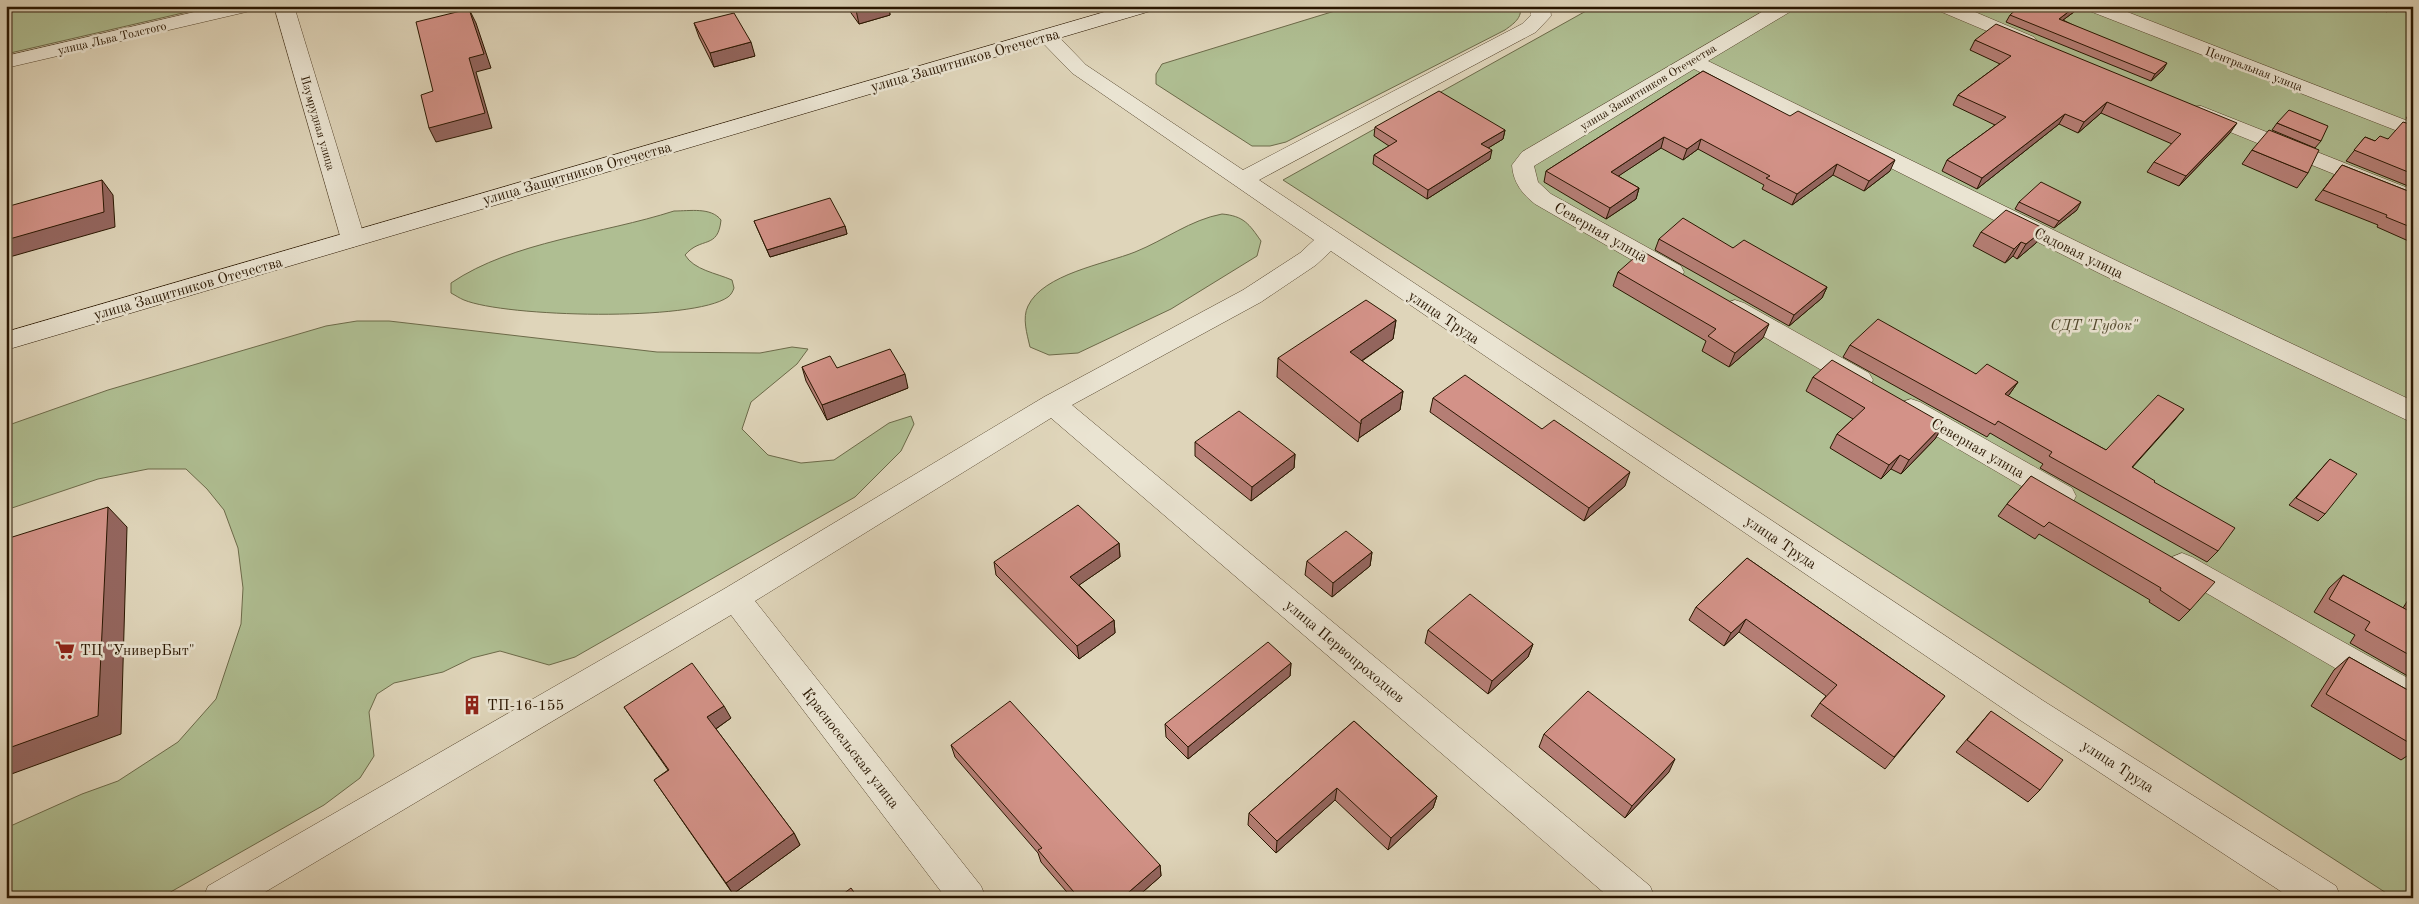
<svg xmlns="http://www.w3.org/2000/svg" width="2419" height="904" font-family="'Old Standard TT',serif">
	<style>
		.green { fill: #afbe92; stroke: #6c6a49 }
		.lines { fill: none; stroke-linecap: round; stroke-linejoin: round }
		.minor-casing { stroke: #56462e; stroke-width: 1 }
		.secondary-casing { stroke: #291600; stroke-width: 1 }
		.minor { fill: #eae4d2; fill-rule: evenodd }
		.secondary { fill: #eae4d2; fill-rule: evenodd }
		.wall { fill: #b57e75; stroke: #291600 }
		.shaded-wall { fill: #94665f; stroke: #291600 }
		.building { fill: #d39288; stroke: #291600 }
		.labels { text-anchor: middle; stroke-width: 5; stroke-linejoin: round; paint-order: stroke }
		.far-street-label { font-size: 12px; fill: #291600; stroke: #eae4d2 }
		.street-label { font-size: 15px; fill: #291600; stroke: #eae4d2 }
		.park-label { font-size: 15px; font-style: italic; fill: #51482c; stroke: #eae4d2 }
		.poi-label { font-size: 15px; fill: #291600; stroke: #eae4d2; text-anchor: start }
	</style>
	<rect width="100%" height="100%" fill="#dfd5ba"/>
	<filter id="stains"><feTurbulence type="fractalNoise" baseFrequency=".004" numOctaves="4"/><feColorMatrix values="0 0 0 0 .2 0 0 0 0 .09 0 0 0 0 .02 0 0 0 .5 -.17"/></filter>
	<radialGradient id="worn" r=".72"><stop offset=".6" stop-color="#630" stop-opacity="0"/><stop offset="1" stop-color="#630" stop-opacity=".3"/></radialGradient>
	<!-- green -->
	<g class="green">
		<polygon points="6,6 213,6 6,54"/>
		<path d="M1351 6H1520C1523 18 1513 24 1505 30L1286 142 1270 146H1252L1156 84V74L1162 64Z"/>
		<polygon points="1595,6 2413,6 2413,898 2394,898 1283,180"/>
		<path d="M674 211C690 211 711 207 721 220 718 250 701 236 685 255 694 270 716 273 732 280L734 288C733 291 731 295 728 297 693 322 505 317 464 300 459 298 455 295 451 293V283C513 241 603 234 674 211Z"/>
		<path d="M1222 214C1244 216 1249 224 1261 241L1257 256 1171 309 1078 353 1049 355 1030 347C1027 334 1022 318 1028 306 1043 274 1105 264 1135 252 1165 240 1190 220 1222 214Z"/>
		<polygon points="357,321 389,321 657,352 760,353 792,347 808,349 797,364 751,402 742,429 768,455 801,463 834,460 889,423 911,416 914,424 901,451 855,497 575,657 549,665 500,651 472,658 443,672 394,683 377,694 369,712 374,756 360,778 324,805 160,898 6,898 6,828 82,794 118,781 178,742 216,699 241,624 243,588 238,548 224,510 207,489 186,469 148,469 98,479 6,510 6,426 108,390 326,326"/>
	</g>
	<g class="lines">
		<defs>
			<g id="minor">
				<polygon points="220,6 256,6 253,10 246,12 6,68 6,56"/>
				<polygon points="274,6 294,6 365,239 361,244 353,247 345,244 341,239"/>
				<polygon points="1530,6 1550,6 1551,16 1536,32 1259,180 2042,700 2336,886 2341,898 2291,898 2020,720 1331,251 1316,265 1261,302 1072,405 1650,886 1655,898 1610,898 1051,418 755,601 981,886 986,898 946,898 731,615 255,898 203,898 208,886 724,589 1044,397 1243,290 1300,253 1314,240 1072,73 1040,40 1037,36 1040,32 1047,30 1054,32 1086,65 1243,170 1522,24 1531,15"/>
				<path d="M1772 6H1796L1793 10 1708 61 2119 262 2413 401V423L2101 274 1694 69 1534 166 1538 182 1551 194 1681 266 1684 272 1681 278 1672 280 1663 278 1535 204C1522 194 1513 182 1512 165L1522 152Z"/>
				<polygon points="1934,6 1961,6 2034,37 2037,41 2034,45 2027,47 2020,45 1937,10"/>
				<polygon points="2084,6 2112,6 2413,123 2413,137 2087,10"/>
				<polygon points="2201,106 2413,190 2413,206 2193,117 2190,112 2193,107"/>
				<polygon points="1735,300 1744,303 1869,373 1873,380 1869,387 1860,389 1851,387 1726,315 1723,309 1726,303"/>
				<polygon points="1911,399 1920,402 2072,488 2076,496 2072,504 2062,507 2052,504 1902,416 1898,409 1902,402"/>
				<polygon points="2182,553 2192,557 2413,681 2413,711 2402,707 2172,573 2167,565 2172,557"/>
			</g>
			<polygon id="secondary" points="1125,6 1157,6 1154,10 6,350 6,332"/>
		</defs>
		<!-- minor casing -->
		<use href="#minor" class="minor-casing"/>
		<!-- secondary casing -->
		<use href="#secondary" class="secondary-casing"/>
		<!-- minor -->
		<use href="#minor" class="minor"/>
		<!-- secondary -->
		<use href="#secondary" class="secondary"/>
	</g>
	<!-- wall -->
	<g class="wall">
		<polygon points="846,6 889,6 890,15 859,24"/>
		<polygon points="2020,6 2082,6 2063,20 2163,70 2151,81 2006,22 2010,15"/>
		<polygon points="2370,6 2391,6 2387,12"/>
		<polygon points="694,23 755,56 714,67 699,37"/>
		<polygon points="1975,40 2230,133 2179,186 2147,172 2154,162 2172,144 2101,113 2078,133 2059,124 1977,189 1942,171 1947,160 1995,125 1953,105 1958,95 2000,64 1970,50"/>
		<polygon points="1703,71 1890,171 1864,191 1833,175 1792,205 1762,189 1764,185 1698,149 1683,160 1661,148 1618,176 1639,188 1636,199 1606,219 1544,182 1546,171"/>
		<polygon points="2413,110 2413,121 2406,118"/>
		<polygon points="2277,123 2321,141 2315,148 2272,130"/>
		<polygon points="2413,125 2413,188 2346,161 2365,137 2375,141 2388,139"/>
		<polygon points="1375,127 1505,130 1503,139 1488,148 1490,159 1427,199 1373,164 1374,155 1389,146 1374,136"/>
		<polygon points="2252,150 2308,173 2297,188 2242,164"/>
		<polygon points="2342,165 2413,193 2413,243 2377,227 2378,225 2315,200"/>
		<polygon points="2019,202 2077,210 2054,228 2015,209"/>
		<polygon points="754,221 845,226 847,234 770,257 757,228"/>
		<polygon points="1981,232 2036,243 2017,259 2013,256 2005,263 1973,246"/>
		<polygon points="1659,239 1733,248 1827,287 1822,298 1789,326 1655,250"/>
		<polygon points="1618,272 1763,338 1729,367 1702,351 1706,341 1613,286"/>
		<polygon points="1396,320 1393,339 1362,361 1403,391 1400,410 1359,438 1358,442 1277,377 1278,358"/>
		<polygon points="1850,345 1976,374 2018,382 2008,396 2106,450 2184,409 2132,467 2154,482 2218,551 2207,562 2040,468 2043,464 1990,433 1987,437 1843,357"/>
		<polygon points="802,367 837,368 908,388 827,420 806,381"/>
		<polygon points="1813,377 1944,424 1935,439 1901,474 1891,469 1881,479 1830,448 1837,434 1853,419 1806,391"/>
		<polygon points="1433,398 1542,429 1625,486 1584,521 1430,412"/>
		<polygon points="1195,442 1295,454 1294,468 1251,501 1195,456"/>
		<polygon points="2330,459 2325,514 2318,521 2289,505"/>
		<polygon points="2031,476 2190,610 2179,621 2149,602 2150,600 2039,534 2035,539 1998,516 2007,504"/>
		<polygon points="1119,543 1120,557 1079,585 1114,620 1115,633 1079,659 996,575 994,562"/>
		<polygon points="1372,552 1370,566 1332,597 1305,575 1307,561"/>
		<polygon points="1747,558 1945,696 1885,769 1811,716 1820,703 1826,696 1739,632 1724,646 1689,620 1696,607"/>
		<polygon points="2343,575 2403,608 2413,592 2413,679 2350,643 2355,635 2314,612 2329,588"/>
		<polygon points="1428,630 1533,644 1528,657 1488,694 1425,643"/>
		<polygon points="2349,657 2413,693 2413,752 2401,760 2311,706 2334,670"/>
		<polygon points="1291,663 1290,676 1188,759 1166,737 1165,724"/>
		<polygon points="624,707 731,718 716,729 794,833 800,845 733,894 654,780 668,770"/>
		<polygon points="1991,711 2040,790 2028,802 1956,752"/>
		<polygon points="1354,721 1437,796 1433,808 1388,850 1335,800 1276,853 1248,825 1249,813"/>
		<polygon points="1544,734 1669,772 1625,818 1539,747"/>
		<polygon points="951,745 1160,865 1161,876 1136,898 1072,898 1041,862 1038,853 955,757"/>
	</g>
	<!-- shaded-wall -->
	<g class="shaded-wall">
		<polygon points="871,6 889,6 890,15 859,24 856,10"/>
		<polygon points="2076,6 2082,6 2055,26 2059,19"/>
		<polygon points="469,9 476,23 491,68 476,72 492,128 436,142 429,128 469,58"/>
		<polygon points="751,42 755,56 714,67 710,53"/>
		<polygon points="2167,63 2163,70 2151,81 2155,74"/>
		<polygon points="2107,102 2101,113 2078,133 2084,122"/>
		<polygon points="2065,114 2059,124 1977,189 1982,178"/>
		<polygon points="2237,123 2230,133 2179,186 2186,176"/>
		<polygon points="1505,130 1503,139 1480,153 1481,144"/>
		<polygon points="1664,137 1661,148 1608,183 1611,172"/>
		<polygon points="1701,139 1698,149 1683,160 1687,149"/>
		<polygon points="1492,150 1490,159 1427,199 1428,190"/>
		<polygon points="1895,160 1890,171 1864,191 1869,181"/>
		<polygon points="1837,164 1833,175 1792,205 1797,194"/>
		<polygon points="102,180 113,195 115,227 6,258 6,240"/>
		<polygon points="1639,188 1636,199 1606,219 1610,208"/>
		<polygon points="2081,202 2077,210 2054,228 2059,221"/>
		<polygon points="845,226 847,234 770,257 767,250"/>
		<polygon points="2045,229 2036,243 2017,259 2026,244"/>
		<polygon points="2021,242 2013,256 2005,263 2014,249"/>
		<polygon points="1827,287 1822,298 1789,326 1794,315"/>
		<polygon points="1396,320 1393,339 1348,370 1350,352"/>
		<polygon points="1769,324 1763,338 1729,367 1735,353"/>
		<polygon points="905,374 908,388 827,420 822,405"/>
		<polygon points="2018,382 2009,395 1997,406 2005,394"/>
		<polygon points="1403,391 1400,410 1359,438 1361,420"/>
		<polygon points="2184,409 2174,421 2122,479 2132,467"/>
		<polygon points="1944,424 1935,439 1901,474 1909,460"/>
		<polygon points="1295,454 1294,468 1251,501 1252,487"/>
		<polygon points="1900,455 1891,469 1881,479 1889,465"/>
		<polygon points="1630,472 1625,486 1584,521 1589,508"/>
		<polygon points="108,507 127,527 121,734 6,776 6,749"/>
		<polygon points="1119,543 1120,557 1072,590 1070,577"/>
		<polygon points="1372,552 1370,566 1332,597 1333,583"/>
		<polygon points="1746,619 1739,632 1724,646 1731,633"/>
		<polygon points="1114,620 1115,633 1079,659 1077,646"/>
		<polygon points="1533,644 1528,657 1488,694 1492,681"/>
		<polygon points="1291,663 1290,676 1188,759 1188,747"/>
		<polygon points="724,706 731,718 714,730 707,717"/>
		<polygon points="1675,759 1669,772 1625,818 1632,806"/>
		<polygon points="1337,788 1335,800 1276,853 1277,841"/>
		<polygon points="1437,796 1433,808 1388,850 1391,838"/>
		<polygon points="794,833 800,845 733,894 726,883"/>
		<polygon points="1160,865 1161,876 1136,898 1122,898"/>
	</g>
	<!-- building -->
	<g class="building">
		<polygon points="853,6 871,6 856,10"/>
		<polygon points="2020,6 2076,6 2059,19 2167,63 2155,74 2010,15"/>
		<polygon points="469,9 484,54 469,58 485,113 429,128 421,95 433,91 416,22"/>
		<polygon points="734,13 751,42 710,53 694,23"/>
		<polygon points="1996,24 2237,123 2186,176 2154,162 2181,134 2107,102 2084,122 2065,114 1982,178 1947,160 2006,117 1958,95 2011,56 1975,40"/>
		<polygon points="1703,71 1790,116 1798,111 1895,160 1869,181 1837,164 1797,194 1766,178 1770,176 1701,139 1687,149 1664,137 1611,172 1639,188 1610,208 1546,171"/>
		<polygon points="1439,91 1505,130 1481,144 1492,150 1428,190 1374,155 1397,141 1375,127"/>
		<polygon points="2289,110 2328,126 2321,141 2277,123"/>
		<polygon points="2403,122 2413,125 2413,174 2354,150 2365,137 2375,141 2380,136 2388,139"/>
		<polygon points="2269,130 2319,150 2308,173 2252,150"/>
		<polygon points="2342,165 2413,193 2413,228 2386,217 2387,215 2323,190"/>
		<polygon points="102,180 104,212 6,240 6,207"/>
		<polygon points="2041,182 2081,202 2059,221 2019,202"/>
		<polygon points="830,198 845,226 767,250 754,221"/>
		<polygon points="2006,210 2045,229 2026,244 2021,242 2014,249 1981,232"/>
		<polygon points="1683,218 1733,248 1744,240 1827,287 1794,315 1659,239"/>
		<polygon points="1642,251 1769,324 1735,353 1708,336 1716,329 1618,272"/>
		<polygon points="1366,300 1396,320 1350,352 1403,391 1361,420 1361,424 1278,358"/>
		<polygon points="1878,319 1976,374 1987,364 2018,382 2005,394 2106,450 2158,395 2184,409 2132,467 2155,481 2154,482 2235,528 2218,551 2049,456 2052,452 1998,421 1995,425 1850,345"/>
		<polygon points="890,349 905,374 822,405 802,367 830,356 837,368"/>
		<polygon points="1832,360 1944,424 1909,460 1900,455 1889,465 1837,434 1865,408 1813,377"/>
		<polygon points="1465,375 1542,429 1554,420 1630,472 1589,508 1433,398"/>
		<polygon points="1239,411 1295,454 1252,487 1195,442"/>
		<polygon points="2330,459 2357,474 2325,514 2296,498"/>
		<polygon points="2031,476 2215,582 2190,610 2160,590 2161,588 2049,522 2044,527 2007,504"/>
		<polygon points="1078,505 1119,543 1070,577 1114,620 1077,646 994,562"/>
		<polygon points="108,507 98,716 6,749 6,539"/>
		<polygon points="1346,531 1372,552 1333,583 1307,561"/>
		<polygon points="1747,558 1945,696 1894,757 1820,703 1837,685 1746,619 1731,633 1696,607"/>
		<polygon points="2343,575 2409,611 2413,605 2413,657 2365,630 2370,622 2329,599"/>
		<polygon points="1470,594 1533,644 1492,681 1428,630"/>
		<polygon points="1268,642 1291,663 1188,747 1165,724"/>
		<polygon points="2349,657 2413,693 2413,745 2326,694"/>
		<polygon points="692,663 724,706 707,717 794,833 726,883 654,780 669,770 624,707"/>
		<polygon points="1588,691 1675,759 1632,806 1544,734"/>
		<polygon points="1010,701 1160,865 1122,898 1079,898 1038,850 1042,848 951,745"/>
		<polygon points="1991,711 2063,760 2040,790 1967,740"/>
		<polygon points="1354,721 1437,796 1391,838 1337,788 1277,841 1249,813"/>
		<polygon points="851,888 858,898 838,898"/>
	</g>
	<!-- icons -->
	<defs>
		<symbol id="supermarket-bare" viewBox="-9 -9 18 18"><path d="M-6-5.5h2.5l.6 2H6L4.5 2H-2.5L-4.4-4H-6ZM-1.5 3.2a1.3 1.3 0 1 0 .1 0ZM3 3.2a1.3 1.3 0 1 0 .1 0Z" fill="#8f2418" stroke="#eae4d2" stroke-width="2.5" paint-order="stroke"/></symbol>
		<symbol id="building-bare" viewBox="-9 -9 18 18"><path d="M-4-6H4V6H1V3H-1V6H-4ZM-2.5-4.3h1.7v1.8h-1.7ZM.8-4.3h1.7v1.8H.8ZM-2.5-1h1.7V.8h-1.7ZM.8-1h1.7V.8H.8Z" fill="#8f2418" stroke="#eae4d2" stroke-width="2.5" paint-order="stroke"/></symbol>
	</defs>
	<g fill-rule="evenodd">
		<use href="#supermarket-bare" x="51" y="636" width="28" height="28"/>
		<use href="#building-bare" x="458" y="691" width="28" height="28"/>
	</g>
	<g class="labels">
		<!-- far-street labels -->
		<g class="far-street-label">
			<text transform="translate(112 38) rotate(-13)" y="4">улица Льва Толстого</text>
			<text transform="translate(2254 69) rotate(21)" y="4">Центральная улица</text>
			<text transform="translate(1648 87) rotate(-31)" y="4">улица Защитников Отечества</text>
			<text transform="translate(318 123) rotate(74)" y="4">Изумрудная улица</text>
		</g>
		<!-- street labels -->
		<g class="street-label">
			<text transform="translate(965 60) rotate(-16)" y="5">улица Защитников Отечества</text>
			<text transform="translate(577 173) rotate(-16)" y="5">улица Защитников Отечества</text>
			<text transform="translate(1601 232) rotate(30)" y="5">Северная улица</text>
			<text transform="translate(2079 253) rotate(26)" y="5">Садовая улица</text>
			<text transform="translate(188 288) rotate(-16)" y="5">улица Защитников Отечества</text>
			<text transform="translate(1444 317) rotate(34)" y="5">улица Труда</text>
			<text transform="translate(1978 448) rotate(30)" y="5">Северная улица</text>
			<text transform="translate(1781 542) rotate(34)" y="5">улица Труда</text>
			<text transform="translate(1345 651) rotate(40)" y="5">улица Первопроходцев</text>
			<text transform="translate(851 748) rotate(52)" y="5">Красносельская улица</text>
			<text transform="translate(2118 766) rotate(33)" y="5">улица Труда</text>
		</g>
		<!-- park labels -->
		<g class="park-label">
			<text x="2094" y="330">СДТ "Гудок"</text>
		</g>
		<!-- poi labels -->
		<g class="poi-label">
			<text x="80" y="655">ТЦ "УниверБыт"</text>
			<text x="487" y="710">ТП-16-155</text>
		</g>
	</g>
	<!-- margin -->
	<rect width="2419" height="904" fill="none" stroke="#dfd5ba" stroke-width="25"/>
	<rect x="8" y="8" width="2404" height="889" fill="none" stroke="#291600" stroke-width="2.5"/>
	<rect x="12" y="12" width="2394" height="879" fill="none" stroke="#291600"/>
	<rect width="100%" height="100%" filter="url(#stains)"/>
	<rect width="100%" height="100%" fill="url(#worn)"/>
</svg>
